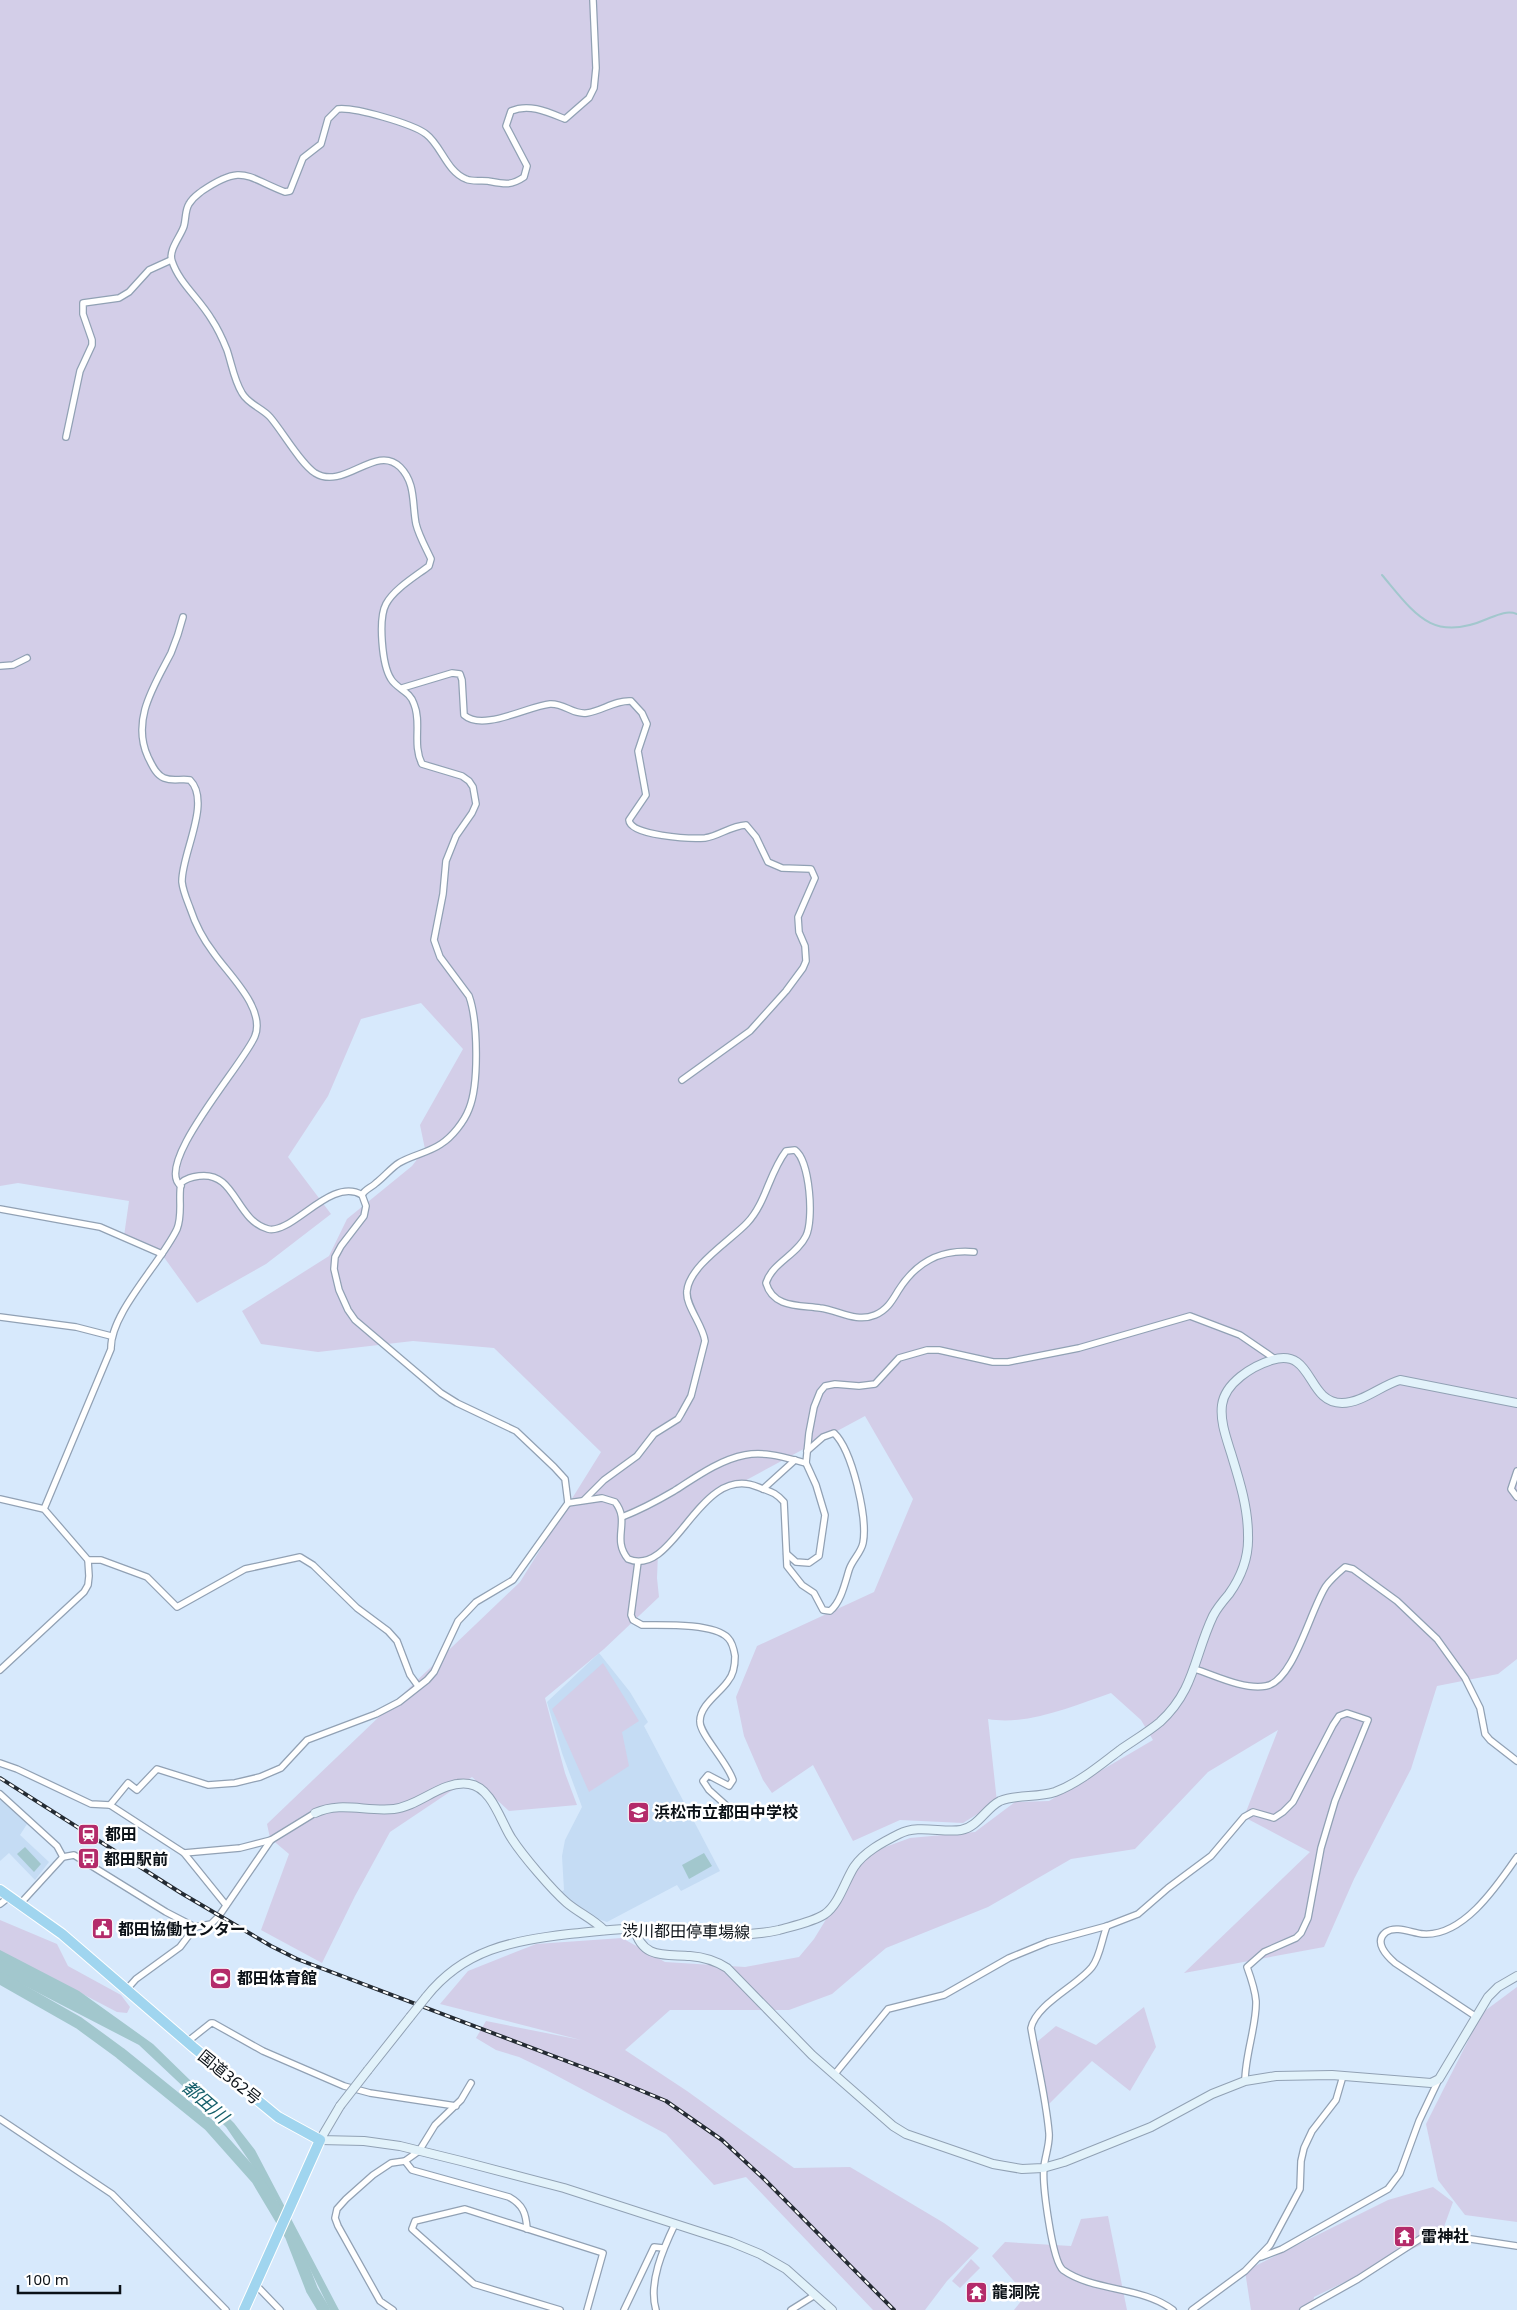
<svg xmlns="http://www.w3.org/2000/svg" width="1517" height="2310" font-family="'Noto Sans','Noto Sans JP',sans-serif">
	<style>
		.built { fill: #c5dcf4 }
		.green { fill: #d3cee8 }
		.water { fill: #a2c7cd }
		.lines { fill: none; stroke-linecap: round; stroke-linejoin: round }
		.stream { stroke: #a2c7cd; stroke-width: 2 }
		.river { stroke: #a2c7cd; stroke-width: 12 }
		.street-casing { stroke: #91a1b4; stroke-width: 8 }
		.secondary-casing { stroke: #91a1b4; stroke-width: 10 }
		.highway-casing { stroke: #fff; stroke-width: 12 }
		.street { stroke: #fff; stroke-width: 5.5 }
		.secondary { stroke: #e2f2fa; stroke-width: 8 }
		.highway { stroke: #a0d5ef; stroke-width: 10 }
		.rail-casing { stroke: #242b33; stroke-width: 4 }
		.rail { stroke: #fff; stroke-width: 2; stroke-dasharray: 5.5; stroke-linecap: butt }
		.secondary-bridge-casing { stroke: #91a1b4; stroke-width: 10; stroke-linecap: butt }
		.secondary-bridge { stroke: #e2f2fa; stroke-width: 8 }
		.labels { text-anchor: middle; stroke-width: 5; stroke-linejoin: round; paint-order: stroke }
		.poi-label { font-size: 16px; font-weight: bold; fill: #0b1117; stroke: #fff; text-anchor: start }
		.street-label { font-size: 16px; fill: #0b1117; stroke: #fff }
		.water-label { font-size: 18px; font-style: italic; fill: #155f6a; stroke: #fff }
	</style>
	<rect width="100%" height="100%" fill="#d7e9fc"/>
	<!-- built -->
	<g class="built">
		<polygon points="599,1653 630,1692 648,1722 644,1726 720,1871 681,1891 677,1885 607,1922 595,1918 559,1894 564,1890 562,1856 565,1840 582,1807 562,1753 547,1702"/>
		<polygon points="0,1799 27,1824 20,1835 49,1862 35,1880 9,1853 0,1861"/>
	</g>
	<!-- green -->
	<g class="green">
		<path d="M0 0H1517V1659L1498 1674 1437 1686 1411 1769 1354 1879 1324 1947 1184 1973 1310 1852 1244 1817 1278 1730 1208 1772 1135 1849 1071 1859 988 1907 886 1948 832 1994 789 2010H670L625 2050 687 2091 794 2168 850 2167 944 2223 979 2248 947 2281 925 2310H873L746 2177 714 2185 666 2134 546 2070 519 2057 496 2050 476 2038 486 2021 581 2040 440 2004 468 1971 536 1944 622 1938 665 1962 745 1967 799 1957 814 1939 866 1854 910 1838 975 1832 1015 1802 1049 1801 1153 1740 1141 1720 1111 1693C1073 1706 1027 1726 988 1719L997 1802 963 1823 900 1820 853 1841 813 1765 772 1793 763 1780 744 1736 736 1697 757 1646 874 1592 913 1499 865 1416 702 1504 658 1553 657 1578 659 1597 604 1649 545 1698 565 1773 577 1805 509 1811 472 1777 390 1832 355 1896 322 1963 261 1930 289 1854 270 1838 267 1824 520 1582 601 1452 494 1348 413 1341 318 1352 261 1344 242 1311 329 1256 347 1219 412 1166 425 1149 420 1125 463 1049 421 1003 361 1019 328 1096 288 1157 331 1214 266 1264 197 1303 158 1249 124 1236 129 1201 18 1183 0 1186Z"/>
		<polygon points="603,1663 639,1721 622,1732 629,1766 589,1792 552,1709"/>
		<polygon points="0,1920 57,1944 68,1966 121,1995 130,2007 127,2013 117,2012 0,1951"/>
		<polygon points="1517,1987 1517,2222 1465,2215 1438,2180 1426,2124 1482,2013"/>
		<polygon points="1144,2007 1156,2047 1130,2091 1092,2061 1046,2107 1031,2047 1056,2026 1096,2045"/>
		<polygon points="1433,2187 1453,2202 1441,2235 1314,2297 1312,2310 1251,2310 1245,2271 1388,2200"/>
		<polygon points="1108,2216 1127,2310 1014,2310 1026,2295 992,2256 1005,2242 1071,2246 1081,2219"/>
		<polygon points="971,2259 980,2268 960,2288 952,2281"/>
	</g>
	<!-- water -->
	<g class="water">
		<polygon points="25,1847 41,1864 34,1872 17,1854"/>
		<polygon points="704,1853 712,1866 689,1879 682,1865"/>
		<polygon points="0,1950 79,1991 153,2044 234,2123 255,2150 339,2310 330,2310 276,2200 226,2127 139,2045 0,1973"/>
	</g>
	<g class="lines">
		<!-- stream -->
		<path class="stream" d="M1382 575C1415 614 1432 643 1487 619 1497 615 1507 610 1517 614"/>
		<!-- river -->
		<polyline class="river" points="0,1978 79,2023 120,2053 209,2125 257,2179 291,2236 312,2290 324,2310"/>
		<defs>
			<g id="street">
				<polyline points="66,437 80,371 92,345 92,340 83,314 83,303 119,298 129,292 149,270 171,260"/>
				<polyline points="0,666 13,665 27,658"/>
				<path d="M402 688 452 673 460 674 462 680 464 715C483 732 528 706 550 704 564 703 573 715 587 713 602 711 615 700 631 701L642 713 647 724 638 751 646 795 629 820C630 836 691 839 705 838 719 836 730 826 746 825L756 837 768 862 782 868 811 869 815 878 798 917 799 932 805 946 806 961 803 968 786 991 750 1031 682 1080"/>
				<path d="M181 1186C152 1165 246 1061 255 1036 266 1008 227 973 213 952 203 939 195 923 190 908 187 900 183 891 182 882 181 855 212 802 190 780 181 778 174 782 164 778 156 775 152 765 148 757 131 720 154 686 171 653 176 641 180 629 183 617"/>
				<path d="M362 1195C365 1189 371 1188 376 1183 384 1177 391 1168 399 1163 412 1155 428 1153 441 1144 452 1137 464 1122 469 1109 479 1085 478 1021 469 996L440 957 434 940 443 894 446 861 456 836 472 813 476 804 473 787 469 781 462 776 422 764C412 744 422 723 414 704 410 691 397 689 391 679 382 665 378 619 386 604 394 589 416 576 429 566L431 559C426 548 419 536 416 524 412 504 416 483 400 467 376 443 344 491 315 473 300 463 283 432 270 417 262 408 248 404 242 393 234 380 232 365 227 350 223 340 218 329 212 320 200 299 179 283 172 261 168 250 181 236 184 226 186 219 185 210 189 204 193 197 197 195 202 191 243 163 246 177 285 192L290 191 303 158 321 144 328 119 338 109C355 107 413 124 426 134 441 145 447 172 466 179 472 182 481 180 488 181 504 184 511 186 524 177L527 166 506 126 511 111C529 103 548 112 565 119L589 98 594 88 596 68 593 0"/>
				<polyline points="0,1209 100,1227 162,1254"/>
				<polyline points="0,1317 76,1327 111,1336"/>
				<polyline points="1517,1471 1511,1489 1517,1497"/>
				<polyline points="763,1489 795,1460"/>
				<polyline points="0,1499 44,1509 88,1560 89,1576 88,1585 84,1592 0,1670"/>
				<path d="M584 1500 604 1480 637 1456 654 1434 678 1419 681 1414 691 1396 705 1341C703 1325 685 1305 687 1291 689 1266 731 1240 747 1223 766 1203 769 1173 786 1151L795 1150C810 1161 814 1220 806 1236 797 1255 772 1263 766 1283 773 1308 799 1305 820 1308 838 1310 856 1323 875 1315 887 1310 892 1301 898 1291 916 1262 940 1249 974 1252"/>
				<path d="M568 1503 602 1498 615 1502C631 1522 611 1538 628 1559 675 1579 699 1462 758 1487 770 1492 774 1491 784 1502L787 1566 802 1585 814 1593 823 1610 830 1611C841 1602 845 1583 849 1570 852 1560 861 1553 863 1543 868 1518 852 1450 834 1433L823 1437 807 1451"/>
				<path d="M44 1509 111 1349C110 1313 161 1263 177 1229 183 1214 178 1198 181 1183 186 1178 192 1177 199 1176 236 1171 235 1220 268 1229 292 1235 331 1176 362 1195L366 1206 364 1216 341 1246 335 1257 334 1269 339 1290 348 1310 355 1320 441 1393 457 1403 516 1431 554 1467 565 1479 568 1503 513 1580 476 1602 458 1621 434 1672 427 1680 399 1702 376 1714 307 1740 281 1768 260 1777 235 1783 208 1785 157 1769 137 1790 128 1783 110 1805"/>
				<path d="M622 1517C640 1510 657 1501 674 1491 696 1477 719 1460 745 1455 766 1451 786 1458 806 1463"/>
				<polyline points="787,1554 796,1562 809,1563 819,1556 825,1515 816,1485 806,1463 809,1433 814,1407 820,1392 825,1386 835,1384 859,1386 875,1384 899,1358 927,1350 939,1350 993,1362 1008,1362 1079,1348 1190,1316 1240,1335 1275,1359"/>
				<polyline points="88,1560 101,1560 147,1577 177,1607 245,1569 300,1557 313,1565 357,1608 388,1631 397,1641 410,1675 418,1686"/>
				<path d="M638 1562 631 1615 633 1620 642 1625C662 1625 714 1623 728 1638 732 1642 734 1650 735 1656 735 1665 734 1674 728 1681 720 1693 700 1705 700 1721 699 1734 727 1761 733 1780L729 1786 708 1775 703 1781 709 1790 738 1816"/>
				<path d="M1195 1669C1216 1676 1244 1690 1266 1686 1294 1681 1310 1610 1326 1586 1331 1579 1338 1573 1345 1567L1353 1569 1397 1601 1437 1639 1465 1678 1480 1708 1485 1734 1490 1740 1517 1761"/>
				<polyline points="0,1763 17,1769 91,1804 110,1805 184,1853 240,1848 271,1840"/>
				<polyline points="0,1794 57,1846 63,1857"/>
				<polyline points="184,1853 226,1905"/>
				<polyline points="0,1904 9,1897"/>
				<polyline points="20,1904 63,1857 74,1855 166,1912 195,1927"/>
				<path d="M1107 1926C1102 1938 1100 1957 1092 1967 1077 1986 1036 2004 1031 2028 1037 2063 1046 2098 1049 2133 1050 2144 1045 2156 1044 2167 1042 2183 1052 2261 1063 2270 1094 2292 1142 2286 1173 2310"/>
				<polyline points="127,1989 136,1979 180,1947 195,1927 211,1924 219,1916 271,1840 315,1813"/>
				<path d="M1475 2016 1395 1963C1387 1956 1373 1942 1386 1932 1396 1925 1412 1933 1423 1934 1463 1937 1497 1886 1517 1857"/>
				<polyline points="187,2042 211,2023 213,2023 263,2051 344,2086 370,2093 456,2106"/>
				<path d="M834 2075 888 2009 944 1995 1009 1958 1048 1942 1107 1926 1138 1914 1168 1888 1211 1856 1244 1817 1253 1812 1274 1818 1283 1812 1293 1802 1333 1725 1339 1716 1347 1713 1368 1720 1335 1801 1321 1848 1308 1918 1301 1933 1296 1938 1264 1952 1247 1967C1251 1978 1255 1989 1256 2001 1257 2024 1245 2055 1245 2081"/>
				<polyline points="0,2119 112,2194 226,2310"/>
				<path d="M405 2161 412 2170 509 2197C523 2205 526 2213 527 2229"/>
				<polyline points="1261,2257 1282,2249 1388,2189 1400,2173 1419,2121 1439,2079"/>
				<polyline points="256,2285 280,2310"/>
				<polyline points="393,2310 380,2301 338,2226 335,2218 337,2209 346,2199 373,2175 391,2163 405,2161 419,2151 435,2125 461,2100 471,2083"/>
				<polyline points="560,2310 474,2284 412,2229 415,2221 465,2209 603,2253 587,2310"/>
				<polyline points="624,2310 654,2247 663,2248"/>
				<path d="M656 2310C648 2283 663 2249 675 2224"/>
				<polyline points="791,2310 815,2295"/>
				<polyline points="1192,2310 1245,2271 1270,2245 1300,2189 1301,2161 1304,2148 1312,2131 1336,2100 1343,2076"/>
				<polyline points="1303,2310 1358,2279 1423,2237 1438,2234 1517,2246"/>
			</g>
			<g id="secondary">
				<path d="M315 1813C341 1801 366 1812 394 1809 420 1806 442 1780 469 1784 492 1787 501 1823 512 1839 523 1856 552 1890 567 1903 579 1913 593 1919 604 1930"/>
				<path d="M634 1927C642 1960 665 1954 690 1956 704 1957 716 1961 727 1968L812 2055 893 2126 906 2134 993 2164 1022 2169 1043 2168 1064 2162 1151 2127 1212 2094 1245 2081 1276 2076 1332 2075 1431 2083 1439 2079 1488 1997 1498 1987 1517 1976"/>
				<path d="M426 1997C464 1949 512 1941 569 1934 599 1931 629 1927 660 1929 698 1931 740 1939 779 1930 793 1926 813 1922 825 1914 839 1904 845 1881 854 1867 864 1852 883 1842 899 1834 918 1824 942 1833 961 1830 978 1827 986 1808 1000 1801 1017 1794 1037 1798 1055 1792 1079 1783 1100 1765 1120 1750 1133 1741 1148 1732 1160 1722 1195 1690 1194 1656 1213 1616 1217 1608 1223 1601 1229 1594 1241 1577 1249 1556 1248 1535 1248 1507 1239 1479 1231 1453 1226 1437 1220 1421 1222 1405 1225 1383 1252 1366 1272 1360 1314 1347 1306 1403 1342 1403 1362 1403 1382 1385 1400 1380L1517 1403"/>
				<polyline points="368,2070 410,2017"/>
				<polyline points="340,2106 320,2140 364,2141 400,2146 461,2161 564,2188 731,2242 760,2254 786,2269 832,2310"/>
			</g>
			<polyline id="highway" points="0,1890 62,1934 193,2047 278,2117 320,2140 244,2310"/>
		</defs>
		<!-- street casing -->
		<use href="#street" class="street-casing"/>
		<!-- secondary casing -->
		<use href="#secondary" class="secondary-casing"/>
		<!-- highway casing -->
		<use href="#highway" class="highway-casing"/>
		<!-- street -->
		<use href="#street" class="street"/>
		<!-- secondary -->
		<use href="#secondary" class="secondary"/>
		<!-- highway -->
		<use href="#highway" class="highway"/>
		<defs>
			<polyline id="rail" points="0,1778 181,1893 271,1946 297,1959 606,2076 666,2101 722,2140 763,2178 894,2310"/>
		</defs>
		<!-- rail casing -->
		<use href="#rail" class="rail-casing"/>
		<!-- rail -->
		<use href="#rail" class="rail"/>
		<defs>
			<g id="secondary-bridge">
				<polyline points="410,2017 426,1997"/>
				<polyline points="340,2106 368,2070"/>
			</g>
		</defs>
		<!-- secondary-bridge casing -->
		<use href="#secondary-bridge" class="secondary-bridge-casing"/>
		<!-- secondary-bridge -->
		<use href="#secondary-bridge" class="secondary-bridge"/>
	</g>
	<!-- icons -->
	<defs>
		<symbol id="school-square" viewBox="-11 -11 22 22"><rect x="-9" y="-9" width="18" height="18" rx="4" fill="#b42b6a" stroke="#fff"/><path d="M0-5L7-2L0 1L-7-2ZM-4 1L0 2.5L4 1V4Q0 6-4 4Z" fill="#fff"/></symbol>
		<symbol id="station-square" viewBox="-11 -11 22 22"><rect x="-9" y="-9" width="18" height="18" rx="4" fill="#b42b6a" stroke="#fff"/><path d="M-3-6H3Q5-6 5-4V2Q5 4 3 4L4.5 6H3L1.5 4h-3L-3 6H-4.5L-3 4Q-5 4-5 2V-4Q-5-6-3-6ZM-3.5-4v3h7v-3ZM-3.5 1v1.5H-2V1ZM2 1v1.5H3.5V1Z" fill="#fff"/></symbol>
		<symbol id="bus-square" viewBox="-11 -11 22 22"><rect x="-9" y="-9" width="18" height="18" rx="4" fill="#b42b6a" stroke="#fff"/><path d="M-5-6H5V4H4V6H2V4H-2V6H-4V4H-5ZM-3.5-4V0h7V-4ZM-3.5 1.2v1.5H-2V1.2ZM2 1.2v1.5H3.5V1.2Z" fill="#fff"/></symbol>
		<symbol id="civic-square" viewBox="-11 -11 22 22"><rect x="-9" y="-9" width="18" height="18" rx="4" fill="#b42b6a" stroke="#fff"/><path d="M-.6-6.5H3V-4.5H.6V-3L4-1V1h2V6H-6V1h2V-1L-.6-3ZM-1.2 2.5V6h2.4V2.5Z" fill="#fff"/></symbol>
		<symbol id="stadium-square" viewBox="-11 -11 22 22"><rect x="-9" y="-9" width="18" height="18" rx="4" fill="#b42b6a" stroke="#fff"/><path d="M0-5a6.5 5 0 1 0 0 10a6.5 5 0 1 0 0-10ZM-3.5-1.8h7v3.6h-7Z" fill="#fff"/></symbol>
		<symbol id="temple-square" viewBox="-11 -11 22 22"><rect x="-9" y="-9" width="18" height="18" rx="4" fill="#b42b6a" stroke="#fff"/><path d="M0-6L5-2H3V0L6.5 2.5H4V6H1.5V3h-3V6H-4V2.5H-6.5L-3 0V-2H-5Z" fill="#fff"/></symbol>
	</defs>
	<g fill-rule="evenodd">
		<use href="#school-square" x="626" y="1800" width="25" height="25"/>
		<use href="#station-square" x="76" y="1822" width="25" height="25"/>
		<use href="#bus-square" x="76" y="1846" width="25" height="25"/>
		<use href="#civic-square" x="90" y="1916" width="25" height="25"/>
		<use href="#stadium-square" x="208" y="1966" width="25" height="25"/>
		<use href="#temple-square" x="1392" y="2224" width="25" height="25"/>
		<use href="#temple-square" x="964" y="2280" width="25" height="25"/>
	</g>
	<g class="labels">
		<!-- poi labels -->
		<g class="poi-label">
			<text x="654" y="1818">浜松市立都田中学校</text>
			<text x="105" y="1840">都田</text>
			<text x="104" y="1865">都田駅前</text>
			<text x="118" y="1935">都田協働センター</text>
			<text x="237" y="1984">都田体育館</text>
			<text x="1421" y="2242">雷神社</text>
			<text x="992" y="2298">龍洞院</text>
		</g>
		<!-- street labels -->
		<g class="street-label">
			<text transform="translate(686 1931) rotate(1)" y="6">渋川都田停車場線</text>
			<text transform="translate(230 2077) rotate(39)" y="6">国道362号</text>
		</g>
		<!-- water labels -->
		<g class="water-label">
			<text transform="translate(205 2102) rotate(41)" y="6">都田川</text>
		</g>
	</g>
	<!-- scale -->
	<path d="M18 2285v8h102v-8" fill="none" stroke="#0b1117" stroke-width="2.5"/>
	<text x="25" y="2285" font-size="15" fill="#0b1117" stroke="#ffffff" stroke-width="4" paint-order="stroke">100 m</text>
</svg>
